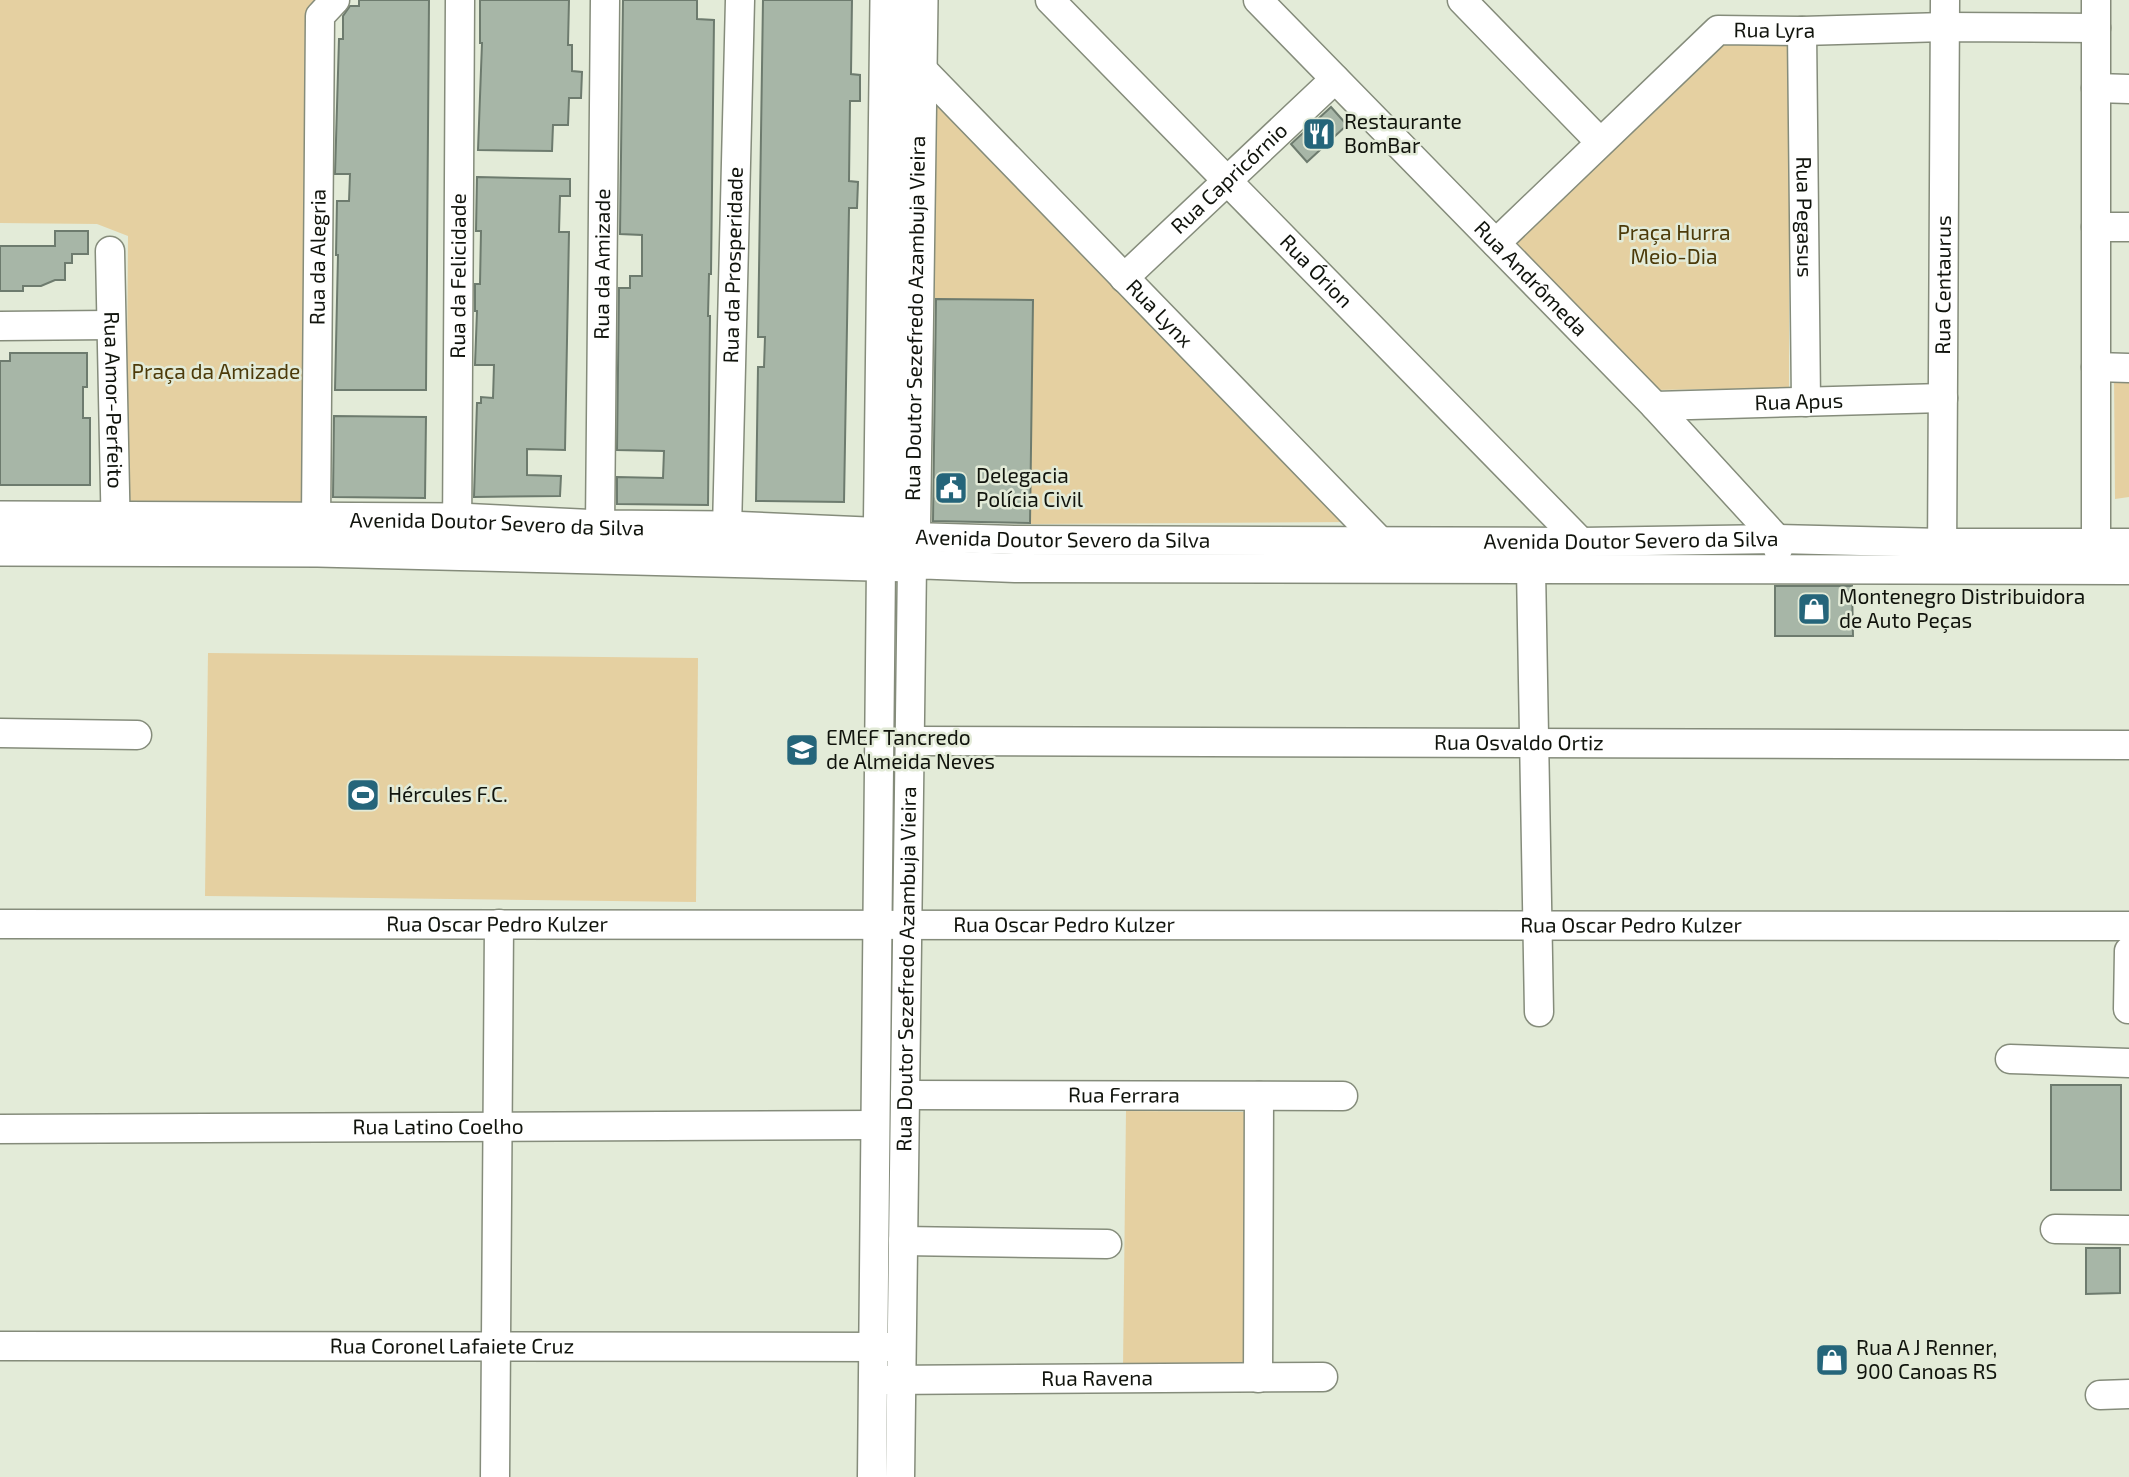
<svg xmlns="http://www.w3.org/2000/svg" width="2129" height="1477" font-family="'Exo 2',sans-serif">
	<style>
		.green { fill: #e5d0a1 }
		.building { fill: #a7b6a7; stroke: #6d7b6e; stroke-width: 2 }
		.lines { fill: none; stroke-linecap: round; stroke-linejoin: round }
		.minor-casing { stroke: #858c7b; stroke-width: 31 }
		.major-casing { stroke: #858c7b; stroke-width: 38 }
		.minor { stroke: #fff; stroke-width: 28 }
		.major { stroke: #fff; stroke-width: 35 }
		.labels { text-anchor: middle; stroke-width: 5; stroke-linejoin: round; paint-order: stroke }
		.street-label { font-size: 21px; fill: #11140d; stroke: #e3ebd8 }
		.poi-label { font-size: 21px; fill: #11140d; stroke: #e3ebd8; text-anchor: start }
		.park-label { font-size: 21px; fill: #4c3a09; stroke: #e3ebd8 }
	</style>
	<rect width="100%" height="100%" fill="#e3ebd8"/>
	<!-- green -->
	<g class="green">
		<polygon points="0,0 315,0 311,4 304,511 126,508 128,236 97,224 0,223"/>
		<polygon points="1722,38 1789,41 1789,388 1653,390 1512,241"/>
		<polygon points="928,86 1353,522 1030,524 1033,300 927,299"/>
		<polygon points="2129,374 2129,497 2115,499 2114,375"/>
		<polygon points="208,653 698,658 696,902 205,896"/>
		<polygon points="1126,1111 1252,1112 1250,1365 1123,1368"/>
	</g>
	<!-- building -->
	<g class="building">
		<polygon points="359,0 429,0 426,390 335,390 338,255 336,255 337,201 349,201 350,174 335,174 339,39 343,39 343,16 350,6 359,6"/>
		<polygon points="480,0 569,0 568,45 572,45 572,71 582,72 581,98 569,98 568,125 553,125 552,151 478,150 482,43 480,43"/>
		<polygon points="623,0 697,0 697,19 714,20 711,274 709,274 708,316 710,316 708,505 617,504 617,477 663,478 664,451 617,450 619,288 630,288 630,276 642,276 642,235 620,234"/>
		<polygon points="763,0 852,0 851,74 860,75 860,101 850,101 849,181 858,182 857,208 849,208 844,502 756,501 758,367 764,367 765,337 758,337"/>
		<polygon points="1331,107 1347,125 1307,162 1291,144"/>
		<polygon points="477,177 570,179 570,196 560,196 559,232 569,232 565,450 527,449 527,475 561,476 560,496 474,497 477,403 481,403 481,397 493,398 494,365 475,365 477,311 475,311 475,284 480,284 481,231 476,231"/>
		<polygon points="55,231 88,231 88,254 72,254 72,263 65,263 65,280 55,280 41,286 23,286 23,291 0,291 0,246 55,246"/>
		<polygon points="936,299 1033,300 1030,523 933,521"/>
		<polygon points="10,353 87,353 87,387 83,387 83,418 90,418 90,485 0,485 0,361 10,361"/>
		<polygon points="334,416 426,417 425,498 333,497"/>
		<polygon points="1775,586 1852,586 1853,636 1775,636"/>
		<rect x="2051" y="1085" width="70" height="105"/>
		<polygon points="2086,1248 2120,1248 2120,1293 2086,1294"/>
	</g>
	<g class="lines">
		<defs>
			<g id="minor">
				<path id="s1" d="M1050 0 1581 542"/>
				<path id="s2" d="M1258 0 1655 406 1777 539 1778 549"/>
				<polyline points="1462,0 1600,142"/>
				<path id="s3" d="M1802 31 1806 402"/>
				<path id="s4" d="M919 66 1379 540V549"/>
				<polyline points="2096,88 2129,89"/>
				<polyline points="2096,227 2129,227"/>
				<path id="s5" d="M1496 243 1718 30 1802 31 1945 27 2096 28"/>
				<path id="s6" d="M110 251 116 539"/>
				<path id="s7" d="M1124 278 1335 79"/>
				<polyline points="0,326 110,325"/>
				<polyline points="2096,367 2129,368"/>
				<path id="s8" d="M1655 406 1943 398"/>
				<path id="s9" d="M316 521 320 16 335 0"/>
				<path id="s10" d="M600 528 605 0"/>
				<path id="s11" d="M727 529 740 0"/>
				<path id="s12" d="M913 537 1014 540 1581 542 1777 539 1942 543H2129"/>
				<path id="s13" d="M457 540 460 0"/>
				<polyline points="2096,560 2096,0"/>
				<path id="s14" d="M1942 561 1945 0"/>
				<polyline points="1531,569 1539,1012"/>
				<polyline points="0,733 137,735"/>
				<path id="s15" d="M910 741 2129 745"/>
				<path id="s16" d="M0 924 2129 926"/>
				<polyline points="2128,1009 2129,951"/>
				<polyline points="2010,1059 2129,1063"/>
				<path id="s17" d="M905 1095 1343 1096"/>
				<path id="s18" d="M0 1129 874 1125"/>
				<polyline points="2055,1229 2129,1230"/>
				<polyline points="903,1241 1107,1244"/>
				<path id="s19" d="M0 1346 890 1347"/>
				<polyline points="1258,1378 1259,1096"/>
				<path id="s20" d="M885 1380 1323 1377"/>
				<polyline points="2100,1395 2129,1394"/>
				<polyline points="495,1477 499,924"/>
				<polyline points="872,1477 881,564"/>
				<path id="s21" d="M900 1477 912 564 1015 568 2129 570"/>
			</g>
			<g id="major">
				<path id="s22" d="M0 519 458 521 600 528 727 529 913 537"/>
				<path id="s23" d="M0 548 318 549 912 564 920 0"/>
				<polyline points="881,560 888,0"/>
			</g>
		</defs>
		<!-- minor casing -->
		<use href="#minor" class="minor-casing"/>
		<!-- major casing -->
		<use href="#major" class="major-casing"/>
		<!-- minor -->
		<use href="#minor" class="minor"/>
		<!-- major -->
		<use href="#major" class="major"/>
	</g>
	<!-- icons -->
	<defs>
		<symbol id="restaurant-square" viewBox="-11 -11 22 22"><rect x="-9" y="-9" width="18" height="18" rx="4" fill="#25657a" stroke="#e3ebd8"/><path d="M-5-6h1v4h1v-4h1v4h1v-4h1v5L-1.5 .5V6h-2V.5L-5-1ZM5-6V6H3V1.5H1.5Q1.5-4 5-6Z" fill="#fff"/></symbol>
		<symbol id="civic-square" viewBox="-11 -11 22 22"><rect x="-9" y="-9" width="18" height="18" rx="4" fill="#25657a" stroke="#e3ebd8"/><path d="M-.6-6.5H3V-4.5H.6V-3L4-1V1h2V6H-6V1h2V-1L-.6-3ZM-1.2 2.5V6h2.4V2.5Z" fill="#fff"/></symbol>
		<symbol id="shop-square" viewBox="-11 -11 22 22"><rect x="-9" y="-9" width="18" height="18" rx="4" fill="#25657a" stroke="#e3ebd8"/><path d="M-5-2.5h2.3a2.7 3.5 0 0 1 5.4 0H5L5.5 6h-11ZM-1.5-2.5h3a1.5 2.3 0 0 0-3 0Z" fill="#fff"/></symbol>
		<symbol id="school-square" viewBox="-11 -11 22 22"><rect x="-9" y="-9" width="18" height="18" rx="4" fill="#25657a" stroke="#e3ebd8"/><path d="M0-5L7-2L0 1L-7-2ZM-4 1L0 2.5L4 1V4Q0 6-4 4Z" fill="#fff"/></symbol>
		<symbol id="stadium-square" viewBox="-11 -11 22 22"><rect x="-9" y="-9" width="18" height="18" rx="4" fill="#25657a" stroke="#e3ebd8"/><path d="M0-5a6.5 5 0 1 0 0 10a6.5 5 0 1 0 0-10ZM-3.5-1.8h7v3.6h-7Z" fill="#fff"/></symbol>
	</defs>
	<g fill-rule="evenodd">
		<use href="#restaurant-square" x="1300" y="115" width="38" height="38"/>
		<use href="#civic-square" x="932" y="469" width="38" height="38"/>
		<use href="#shop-square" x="1795" y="590" width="38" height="38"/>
		<use href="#school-square" x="783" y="731" width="38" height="38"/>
		<use href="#stadium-square" x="344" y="776" width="38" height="38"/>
		<use href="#shop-square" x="1813" y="1341" width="38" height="38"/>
	</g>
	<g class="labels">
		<!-- street labels -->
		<g class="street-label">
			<text dy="7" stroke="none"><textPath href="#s5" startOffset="364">Rua Lyra</textPath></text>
			<text dy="7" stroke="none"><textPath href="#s7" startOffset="145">Rua Capricórnio</textPath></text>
			<text dy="7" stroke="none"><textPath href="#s3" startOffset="186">Rua Pegasus</textPath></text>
			<text dy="7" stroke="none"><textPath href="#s9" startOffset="264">Rua da Alegria</textPath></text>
			<text dy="7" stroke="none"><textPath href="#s10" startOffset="264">Rua da Amizade</textPath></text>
			<text dy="7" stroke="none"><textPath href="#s11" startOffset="264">Rua da Prosperidade</textPath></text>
			<text dy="7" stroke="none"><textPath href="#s1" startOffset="380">Rua Órion</textPath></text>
			<text dy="7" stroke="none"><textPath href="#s13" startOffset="264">Rua da Felicidade</textPath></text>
			<text dy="7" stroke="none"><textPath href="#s2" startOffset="390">Rua Andrômeda</textPath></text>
			<text dy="7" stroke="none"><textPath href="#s14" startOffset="276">Rua Centaurus</textPath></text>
			<text dy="7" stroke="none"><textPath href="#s4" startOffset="345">Rua Lynx</textPath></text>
			<text dy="7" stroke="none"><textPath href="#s23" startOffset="1158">Rua Doutor Sezefredo Azambuja Vieira</textPath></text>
			<text dy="7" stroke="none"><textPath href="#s6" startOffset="149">Rua Amor-Perfeito</textPath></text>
			<text dy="7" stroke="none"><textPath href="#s8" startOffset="144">Rua Apus</textPath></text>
			<text dy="7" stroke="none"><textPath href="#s22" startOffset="497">Avenida Doutor Severo da Silva</textPath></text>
			<text dy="7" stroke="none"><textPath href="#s12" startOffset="150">Avenida Doutor Severo da Silva</textPath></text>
			<text dy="7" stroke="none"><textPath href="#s12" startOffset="718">Avenida Doutor Severo da Silva</textPath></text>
			<text dy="7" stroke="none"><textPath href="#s15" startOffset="609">Rua Osvaldo Ortiz</textPath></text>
			<text dy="7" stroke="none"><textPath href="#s16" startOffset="497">Rua Oscar Pedro Kulzer</textPath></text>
			<text dy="7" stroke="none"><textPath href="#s16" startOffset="1064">Rua Oscar Pedro Kulzer</textPath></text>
			<text dy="7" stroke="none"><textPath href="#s16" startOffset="1631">Rua Oscar Pedro Kulzer</textPath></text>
			<text dy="7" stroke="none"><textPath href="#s21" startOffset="508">Rua Doutor Sezefredo Azambuja Vieira</textPath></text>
			<text dy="7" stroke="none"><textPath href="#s17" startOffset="219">Rua Ferrara</textPath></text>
			<text dy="7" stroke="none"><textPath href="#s18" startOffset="438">Rua Latino Coelho</textPath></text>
			<text dy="7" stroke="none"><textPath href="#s19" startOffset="452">Rua Coronel Lafaiete Cruz</textPath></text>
			<text dy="7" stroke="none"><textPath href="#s20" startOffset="212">Rua Ravena</textPath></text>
		</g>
		<!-- poi labels -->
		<g class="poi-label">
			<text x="1344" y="129">Restaurante<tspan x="1344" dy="24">BomBar</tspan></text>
			<text x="976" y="483">Delegacia<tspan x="976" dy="24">Polícia Civil</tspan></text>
			<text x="1839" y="604">Montenegro Distribuidora<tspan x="1839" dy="24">de Auto Peças</tspan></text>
			<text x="826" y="745">EMEF Tancredo<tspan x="826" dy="24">de Almeida Neves</tspan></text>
			<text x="388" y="802">Hércules F.C.</text>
			<text x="1856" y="1355">Rua A J Renner,<tspan x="1856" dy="24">900 Canoas RS</tspan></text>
		</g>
		<!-- park labels -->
		<g class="park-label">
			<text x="1674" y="240">Praça Hurra<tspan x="1674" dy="24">Meio-Dia</tspan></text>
			<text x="216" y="379">Praça da Amizade</text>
		</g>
	</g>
</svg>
